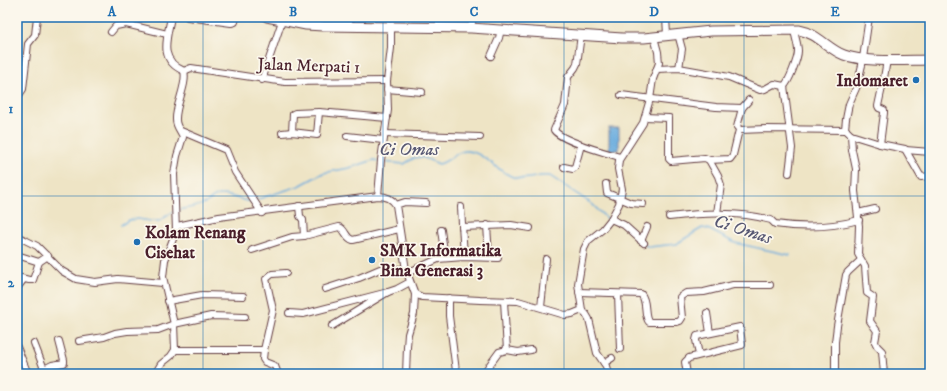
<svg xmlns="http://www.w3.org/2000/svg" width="947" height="391" font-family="'IM FELL DW Pica',serif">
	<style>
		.water { fill: #69acde; stroke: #5a6684 }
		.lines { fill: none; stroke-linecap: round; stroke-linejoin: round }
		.stream { stroke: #69acde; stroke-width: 1.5 }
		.minor-casing { stroke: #633d42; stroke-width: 8 }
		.secondary-casing { stroke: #633d42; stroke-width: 11 }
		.minor { stroke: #fff; stroke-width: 6 }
		.secondary { stroke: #fff; stroke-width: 9 }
		.grid { fill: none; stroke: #1f6fb2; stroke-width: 1; stroke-opacity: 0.55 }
		.poi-dot { fill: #1f6fb2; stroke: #fbf7ec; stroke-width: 1.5 }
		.labels { text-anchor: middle; stroke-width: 3.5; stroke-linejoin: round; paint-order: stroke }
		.street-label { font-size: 17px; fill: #4a1f2b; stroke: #fbf7ec }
		.poi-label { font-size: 17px; font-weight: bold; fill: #4a1f2b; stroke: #fbf7ec; text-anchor: start }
		.water-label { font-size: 18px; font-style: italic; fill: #565773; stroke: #fbf7ec }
		.neatline { fill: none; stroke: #1f6fb2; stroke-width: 1.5 }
		.grid-label { font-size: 13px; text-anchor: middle; font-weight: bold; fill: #1f6fb2 }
	</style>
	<rect width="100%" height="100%" fill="#fbf7ec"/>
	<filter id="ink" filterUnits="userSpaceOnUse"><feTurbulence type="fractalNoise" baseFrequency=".025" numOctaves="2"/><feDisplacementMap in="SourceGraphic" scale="8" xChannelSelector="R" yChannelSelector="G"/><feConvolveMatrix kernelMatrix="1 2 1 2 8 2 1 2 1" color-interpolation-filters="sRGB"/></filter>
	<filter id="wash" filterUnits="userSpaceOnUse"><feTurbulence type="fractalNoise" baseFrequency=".012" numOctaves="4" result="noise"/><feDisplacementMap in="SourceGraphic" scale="16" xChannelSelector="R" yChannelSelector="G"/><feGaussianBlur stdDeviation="0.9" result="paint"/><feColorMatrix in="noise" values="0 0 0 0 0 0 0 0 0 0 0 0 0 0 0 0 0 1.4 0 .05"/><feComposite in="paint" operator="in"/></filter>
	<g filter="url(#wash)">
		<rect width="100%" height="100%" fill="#eee4c5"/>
		<!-- water -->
		<rect class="water" x="609" y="128" width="10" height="22"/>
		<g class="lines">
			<!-- stream -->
			<g class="stream">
				<path d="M382 162 404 164 414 158 422 157 439 164C447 162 453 155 461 152 479 146 496 171 513 177 526 182 537 174 550 176L592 204 608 220"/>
				<polyline points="255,200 299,186 323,173 349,168 374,160 378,161"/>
				<path d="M176 211C187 207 198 208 207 202 212 199 215 195 221 195 232 194 241 202 252 201"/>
				<polyline points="121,225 129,220 138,219 150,221 159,221 173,212"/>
				<polyline points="645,245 649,247 676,244 702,228 708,229 735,243 790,255"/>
			</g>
		</g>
	</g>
	<g filter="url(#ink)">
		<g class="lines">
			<defs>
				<g id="minor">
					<polyline points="188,17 231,23 235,22 236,17"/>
					<polyline points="666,17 667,35"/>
					<polyline points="869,17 862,65 857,86 849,104 846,119 845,129 851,135 852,150 856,169 855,191 859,226 858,254 865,266 867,293 873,297 870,321 877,331 875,342 877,346 882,351 884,374"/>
					<polyline points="471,28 473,17"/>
					<polyline points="111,32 116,26 126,24 167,34"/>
					<polyline points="678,34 682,49 679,68"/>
					<path d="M581 35 577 64 575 68 568 77 565 105 554 130C561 141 606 153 620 157"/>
					<polyline points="491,56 499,38 501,29"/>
					<path d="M657 69 679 68 729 77 760 90 765 89 774 84 784 86C789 82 798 58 798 51 798 44 795 37 794 30"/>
					<polyline points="184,71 191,68 285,82 387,81"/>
					<polyline points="262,80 282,21"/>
					<polyline points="784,86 792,148 789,173"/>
					<polyline points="387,89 422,92"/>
					<polyline points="621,95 716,107 742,108 749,100"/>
					<polyline points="17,98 23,89 28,44 35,35 37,17"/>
					<polyline points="742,108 737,127 740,130 766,129 846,130"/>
					<polyline points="645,117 669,118 669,159 671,161 705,158 709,160 730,159 733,155 739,130"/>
					<polyline points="181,131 226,150 235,172 262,213"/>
					<polyline points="292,132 293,114 295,113 319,112 387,118"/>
					<polyline points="282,133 292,132 317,135 319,112"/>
					<polyline points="384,134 480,137"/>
					<polyline points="851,135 880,144 905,149 921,177 930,176"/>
					<polyline points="347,136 383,140"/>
					<polyline points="880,144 884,113 884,110 879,108 878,106 884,78 887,60"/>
					<polyline points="906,150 930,152"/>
					<polyline points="709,160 718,176 721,185 717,213"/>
					<polyline points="564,167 573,169 575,167 581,145"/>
					<polyline points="606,184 607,193 631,203 643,204"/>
					<polyline points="378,196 381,160 388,110 387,81 391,48 391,27"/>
					<polyline points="396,205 405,202 426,203"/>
					<polyline points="461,207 464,257"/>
					<polyline points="858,213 875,209"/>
					<path d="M669 217C703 213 738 211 771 220L775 224C802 228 833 227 859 220"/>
					<polyline points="611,219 624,225 644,243"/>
					<polyline points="487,225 489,257"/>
					<path d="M177 226 219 217 378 196C386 196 392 198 396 205L406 270 415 294 414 314 408 334 407 347 406 374"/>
					<polyline points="462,227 511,225 530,228"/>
					<polyline points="441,230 445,258"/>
					<polyline points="17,236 37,246 62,271 76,279 95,282 118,279 163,283"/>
					<path d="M304 236 339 227C346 229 345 238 353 240L399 229"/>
					<polyline points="641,241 647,227"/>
					<polyline points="252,250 292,237 304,236 303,220 300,216 299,206"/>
					<polyline points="17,255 39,262"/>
					<polyline points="407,273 438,259 464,257 498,258"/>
					<polyline points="17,277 29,280 33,280 39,262 48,256"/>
					<polyline points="17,288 24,279"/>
					<polyline points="325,289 359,278 380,269 388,268 406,270"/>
					<path d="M579 292 641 294C648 302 643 315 649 322H677L680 321 682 318 680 297 686 293 704 292 733 285H770"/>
					<polyline points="415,294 422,297 480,300 518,301 565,315 572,314 582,310"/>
					<polyline points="618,294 620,349"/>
					<polyline points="449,298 449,316 456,371 458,373 475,374"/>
					<polyline points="168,301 202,295 243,296"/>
					<polyline points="541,307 546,259"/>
					<polyline points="289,313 303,314 311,312 388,292"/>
					<polyline points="707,313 710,333"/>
					<polyline points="332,326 388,292 397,289 410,282"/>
					<polyline points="79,341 104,337 115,333 127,331 158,330 174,324 211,316 245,317"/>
					<polyline points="34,343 44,369 38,374"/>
					<polyline points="17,347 28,374"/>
					<polyline points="175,350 264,350"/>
					<polyline points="507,350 518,352 531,350"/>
					<polyline points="604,363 612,358"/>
					<polyline points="44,369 52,365 64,363 64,360 59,341"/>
					<path d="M155 374 161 364 171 356 175 350 174 324 163 277 165 260 176 231 174 174 177 156 183 137C181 131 176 127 176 120 175 105 188 84 184 71 158 60 167 39 171 17"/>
					<polyline points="278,374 275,366 265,362 263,359 264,350 273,310 266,279 272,274 286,273"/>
					<polyline points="483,374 499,352 507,350 504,301"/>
					<polyline points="608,374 606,366 597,353 589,319 586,314 582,310 578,284 584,249 588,241 603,229 611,219 619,204 622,189 618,169 619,160 643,123 650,99 653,79 659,63 658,52 654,37"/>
					<polyline points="687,374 685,362 689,358 742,345 740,327 697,336 696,340 699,355"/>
					<polyline points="835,374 835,342 837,326 846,275 848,272 861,260"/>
				</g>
				<path id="secondary" d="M267 17 306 25 323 26 471 28 622 38H644L711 31 799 30C817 33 828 49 844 55 865 63 907 60 930 60"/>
			</defs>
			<!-- minor casing -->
			<use href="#minor" class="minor-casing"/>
			<!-- secondary casing -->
			<use href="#secondary" class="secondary-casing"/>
			<!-- minor -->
			<use href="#minor" class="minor"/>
			<!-- secondary -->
			<use href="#secondary" class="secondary"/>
		</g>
	</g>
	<!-- grid -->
	<path class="grid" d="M203 17V374M383 17V374M564 17V374M744 17V374M17 196H930"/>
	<!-- markers -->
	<g class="poi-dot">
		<circle cx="916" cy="80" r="4"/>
		<circle cx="137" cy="242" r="4"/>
		<circle cx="372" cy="260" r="4"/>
	</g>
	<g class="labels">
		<!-- street labels -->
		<g class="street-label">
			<text transform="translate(309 65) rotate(2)" y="6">Jalan Merpati 1</text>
		</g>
		<!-- poi labels -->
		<g class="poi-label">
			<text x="908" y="86" text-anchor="end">Indomaret</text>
			<text x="145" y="238">Kolam Renang<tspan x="145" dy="20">Cisehat</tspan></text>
			<text x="380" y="256">SMK Informatika<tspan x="380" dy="20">Bina Generasi 3</tspan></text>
		</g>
		<!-- water labels -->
		<g class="water-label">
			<text x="409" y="155">Ci Omas</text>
			<text transform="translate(743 229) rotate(18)" y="6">Ci Omas</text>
		</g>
	</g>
	<!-- margin -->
	<rect width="947" height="391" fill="none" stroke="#fbf7ec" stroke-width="44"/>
	<rect x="22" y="22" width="903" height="347" class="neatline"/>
	<g class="grid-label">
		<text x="112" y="16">A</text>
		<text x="293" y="16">B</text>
		<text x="474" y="16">C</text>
		<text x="654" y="16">D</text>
		<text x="835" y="16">E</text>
		<text x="11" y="113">1</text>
		<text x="11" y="287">2</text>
	</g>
</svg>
